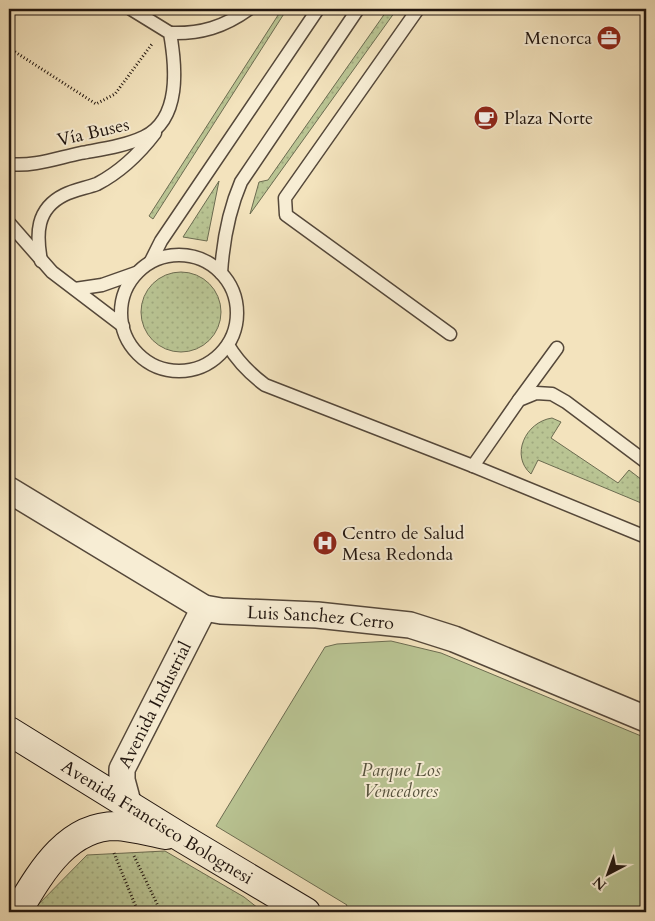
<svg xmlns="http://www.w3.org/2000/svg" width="655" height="921" font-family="Cardo,serif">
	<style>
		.grass { fill: url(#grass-dots); stroke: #6c6c51 }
		.green { fill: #b9c493; stroke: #6c6c51 }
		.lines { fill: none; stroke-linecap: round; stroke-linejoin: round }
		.lane-casing { stroke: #55483a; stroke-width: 15 }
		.street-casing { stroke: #55483a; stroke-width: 28 }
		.secondary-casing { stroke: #20150f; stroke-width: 30 }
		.path { stroke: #20150f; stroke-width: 3; stroke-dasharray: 1 2.5; stroke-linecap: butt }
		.lane { stroke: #f7edd4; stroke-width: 12 }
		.street { stroke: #f7edd4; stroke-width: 25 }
		.secondary { stroke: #f7edd4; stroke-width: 28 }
		.labels { text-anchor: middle; stroke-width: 4; stroke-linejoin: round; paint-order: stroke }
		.poi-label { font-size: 18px; fill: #20150f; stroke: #f7edd4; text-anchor: start }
		.street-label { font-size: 18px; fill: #20150f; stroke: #f7edd4 }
		.park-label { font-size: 18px; font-style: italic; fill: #56523d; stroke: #f7edd4 }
	</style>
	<defs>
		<pattern id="grass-dots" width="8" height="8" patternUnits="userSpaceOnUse" patternTransform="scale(1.25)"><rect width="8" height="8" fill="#b9c493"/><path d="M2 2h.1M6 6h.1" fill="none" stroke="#9fa87e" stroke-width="1.8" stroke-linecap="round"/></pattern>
	</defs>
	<rect width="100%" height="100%" fill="#f3e3bd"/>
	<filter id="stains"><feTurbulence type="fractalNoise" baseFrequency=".004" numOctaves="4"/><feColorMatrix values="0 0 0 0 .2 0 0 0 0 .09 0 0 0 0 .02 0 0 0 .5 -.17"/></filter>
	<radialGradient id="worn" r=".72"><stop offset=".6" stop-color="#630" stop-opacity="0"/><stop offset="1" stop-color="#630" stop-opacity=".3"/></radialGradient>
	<!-- grass -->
	<g class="grass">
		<polygon points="282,9 287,9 153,219 149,216"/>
		<polygon points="388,9 397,9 250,214 259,182 268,180"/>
		<polygon points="219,181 207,241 183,237"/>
		<circle cx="181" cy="312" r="40"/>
		<path d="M552 418 561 422 551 438 618 483 629 470 646 483V505L538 460 531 474C510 456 525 422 552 418Z"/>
		<polygon points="165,851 244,897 263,912 31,912 87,855"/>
	</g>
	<!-- green -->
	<polygon class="green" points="391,641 441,653 646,738 646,912 343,912 347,905 216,826 325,647 337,644"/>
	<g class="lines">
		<defs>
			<g id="lane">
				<polyline points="418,9 285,198 286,215 450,334"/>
				<path d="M170 33C201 34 224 27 249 9"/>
				<path d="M9 164C33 167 57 158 81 153 102 149 125 146 144 137 181 119 176 67 170 33L131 9"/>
				<polyline points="9,223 52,272 123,326"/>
				<circle cx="179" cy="313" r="58"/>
				<path d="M41 261C36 234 36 209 64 195 74 190 86 188 97 184 120 172 139 154 155 133"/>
				<polyline points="151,261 161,241 318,9"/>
				<path d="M221 273C223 242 229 210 241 182L358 9"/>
				<polyline points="75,289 102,285 136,273"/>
				<path d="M228 345C238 362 249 373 265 385L473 466 646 537"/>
				<polyline points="519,400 557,348"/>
				<polyline points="473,466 519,400 536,393 552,394 566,402 646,462"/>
			</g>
			<g id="street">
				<path id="s1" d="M9 490 204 608 221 611 317 615 410 625 454 639 646 719"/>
				<path id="s2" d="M129 806 122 780V769L204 608"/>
			</g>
			<g id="secondary">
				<path id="s3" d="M9 731 182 838 306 912"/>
				<path d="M17 912C40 874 66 826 116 826 132 827 150 832 166 835"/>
			</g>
		</defs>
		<!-- lane casing -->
		<use href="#lane" class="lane-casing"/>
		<!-- street casing -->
		<use href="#street" class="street-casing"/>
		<!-- secondary casing -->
		<use href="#secondary" class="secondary-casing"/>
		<!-- path -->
		<g class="path">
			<polyline points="9,48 96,104 115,94 152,44"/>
			<polyline points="114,853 138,912"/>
			<polyline points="134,856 161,912 163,912"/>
		</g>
		<!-- lane -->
		<use href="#lane" class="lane"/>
		<!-- street -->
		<use href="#street" class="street"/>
		<!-- secondary -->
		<use href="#secondary" class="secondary"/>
	</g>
	<!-- icons -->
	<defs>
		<symbol id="office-disc" viewBox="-11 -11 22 22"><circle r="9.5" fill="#8f2418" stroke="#f7edd4"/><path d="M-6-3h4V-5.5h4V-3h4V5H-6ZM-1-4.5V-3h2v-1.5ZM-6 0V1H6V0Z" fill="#fff"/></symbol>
		<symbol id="cafe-disc" viewBox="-11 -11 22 22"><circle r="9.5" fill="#8f2418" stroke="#f7edd4"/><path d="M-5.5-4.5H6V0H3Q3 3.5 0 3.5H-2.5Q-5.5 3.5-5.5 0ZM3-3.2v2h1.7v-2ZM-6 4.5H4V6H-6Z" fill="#fff"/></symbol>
		<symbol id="hospital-disc" viewBox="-11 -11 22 22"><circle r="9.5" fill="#8f2418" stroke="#f7edd4"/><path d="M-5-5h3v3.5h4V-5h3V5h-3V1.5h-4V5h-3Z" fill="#fff"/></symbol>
	</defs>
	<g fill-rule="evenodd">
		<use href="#office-disc" x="595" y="24" width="28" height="28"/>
		<use href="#cafe-disc" x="472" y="104" width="28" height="28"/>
		<use href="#hospital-disc" x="311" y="529" width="28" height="28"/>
	</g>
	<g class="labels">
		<!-- poi labels -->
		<g class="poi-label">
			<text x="592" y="44" text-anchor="end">Menorca</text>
			<text x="504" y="124">Plaza Norte</text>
			<text x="342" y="539">Centro de Salud<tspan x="342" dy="21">Mesa Redonda</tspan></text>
		</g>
		<!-- street labels -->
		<g class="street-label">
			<text transform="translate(93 132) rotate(-13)" y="6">Vía Buses</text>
			<text dy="6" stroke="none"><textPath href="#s1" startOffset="345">Luis Sanchez Cerro</textPath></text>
			<text dy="6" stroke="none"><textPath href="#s2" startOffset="110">Avenida Industrial</textPath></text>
			<text dy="6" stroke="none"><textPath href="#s3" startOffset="174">Avenida Francisco Bolognesi</textPath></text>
		</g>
		<!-- park labels -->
		<g class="park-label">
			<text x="401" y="776">Parque Los<tspan x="401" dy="21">Vencedores</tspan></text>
		</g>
	</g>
	<!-- margin -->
	<rect width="655" height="921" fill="none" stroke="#f3e3bd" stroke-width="30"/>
	<rect x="10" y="10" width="635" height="901" fill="none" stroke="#20150f" stroke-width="2.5"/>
	<rect x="15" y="15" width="625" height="891" fill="none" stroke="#20150f"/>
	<!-- north arrow -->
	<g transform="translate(608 874) rotate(221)" stroke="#f7edd4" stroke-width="4" paint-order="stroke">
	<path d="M0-4L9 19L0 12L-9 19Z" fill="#20150f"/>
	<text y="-8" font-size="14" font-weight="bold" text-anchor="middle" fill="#20150f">N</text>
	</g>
	<rect width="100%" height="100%" filter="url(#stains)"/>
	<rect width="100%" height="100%" fill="url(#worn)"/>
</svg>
